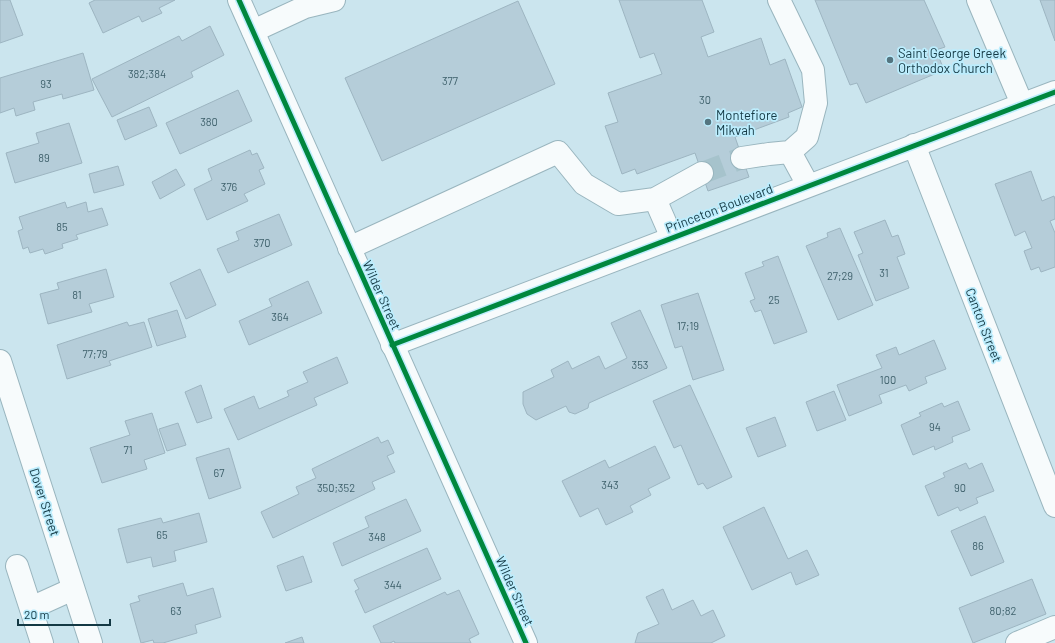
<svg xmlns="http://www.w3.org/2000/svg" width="1055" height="643" font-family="Barlow,sans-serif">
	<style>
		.building { fill: #b5cdd9; stroke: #9db5c1 }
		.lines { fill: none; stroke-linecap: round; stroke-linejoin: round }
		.minor-tunnel { stroke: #a6c3cc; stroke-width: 22; stroke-dasharray: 22 11; stroke-linecap: butt }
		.minor-casing { stroke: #99b5be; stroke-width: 24 }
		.minor { stroke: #f7fbfc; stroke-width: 22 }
		.cycleway-casing { stroke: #bcedfd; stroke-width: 8 }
		.cycleway { stroke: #00873e; stroke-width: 5 }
		.poi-dot { fill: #547580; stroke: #bcedfd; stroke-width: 1.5 }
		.labels { text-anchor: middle; stroke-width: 3.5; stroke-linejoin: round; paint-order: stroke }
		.number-label { font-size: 11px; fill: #3e606b }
		.poi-label { font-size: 13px; fill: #143944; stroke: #bcedfd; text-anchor: start }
		.street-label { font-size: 13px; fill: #143944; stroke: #bcedfd }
	</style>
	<rect width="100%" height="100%" fill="#cbe5ee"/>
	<!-- building -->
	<g class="building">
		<polygon points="0,0 10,0 23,35 0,43"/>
		<polygon points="95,0 175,0 159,8 162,13 142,22 139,16 103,33 89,3"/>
		<polygon points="619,0 702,0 714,32 701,37 708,57 761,38 770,65 785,59 802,107 788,113 789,117 735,137 749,177 708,191 695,153 637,174 635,169 622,174 605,126 618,122 608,93 662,74 654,53 640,58"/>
		<polygon points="815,0 924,0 945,47 936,50 944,70 866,103 857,83 850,85"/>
		<polygon points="1040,0 1055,0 1055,41"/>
		<polygon points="518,1 555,84 382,161 345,78"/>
		<polygon points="210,26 224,55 191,72 193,77 112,117 92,79 179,36 182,41"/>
		<polygon points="83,53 94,90 63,99 62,94 33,102 35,110 16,116 14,108 0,113 0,78"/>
		<polygon points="238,90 252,121 180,154 166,123"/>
		<polygon points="149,107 157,126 125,140 117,120"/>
		<polygon points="69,123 82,163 15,183 6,153 39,143 36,133"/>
		<polygon points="250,150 252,155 257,153 264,168 259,170 265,184 244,194 248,201 207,220 194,189 212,180 208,169"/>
		<polygon points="118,166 124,185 94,193 89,174"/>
		<polygon points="176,169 185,185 160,199 152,182"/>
		<polygon points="1031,171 1042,201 1054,196 1055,200 1055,219 1050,221 1055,233 1055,267 1041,272 1039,267 1031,270 1024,251 1032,248 1025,231 1015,236 995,184"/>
		<polygon points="65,202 67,208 86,202 88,212 102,208 108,225 76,235 78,239 62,244 63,248 45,254 43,249 30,253 28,247 23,249 18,231 23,229 19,217"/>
		<polygon points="279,214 292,245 228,273 217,249 239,240 236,232"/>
		<polygon points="885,220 892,237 898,235 905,254 897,257 909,288 876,301 858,255 863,253 854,232"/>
		<polygon points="840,228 873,305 838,320 806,246 828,237 827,233"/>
		<polygon points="778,256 807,332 774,344 761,310 755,312 750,301 755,299 745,273 764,266 762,262"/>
		<polygon points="106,269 114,297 89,304 92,312 48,324 40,294 59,289 57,283"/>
		<polygon points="200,269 216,305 186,319 170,283"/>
		<polygon points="308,281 322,313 249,345 239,321 272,306 269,299"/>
		<polygon points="698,293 724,370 693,380 682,346 675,348 661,305"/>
		<polygon points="177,310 186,337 157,346 148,319"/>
		<polygon points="640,310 667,368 589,403 588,408 575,414 569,412 566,406 536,420 527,414 523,404 523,392 554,377 551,370 568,361 572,369 599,356 605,369 627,358 611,323"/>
		<polygon points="127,322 129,326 144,322 152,347 109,361 111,365 67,379 57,345"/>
		<polygon points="934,340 946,369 925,377 927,383 909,391 906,385 879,395 882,403 849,416 837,385 882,368 876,355 896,347 899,355"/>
		<polygon points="337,357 348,383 314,398 317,405 238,440 224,409 254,396 259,409 289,396 287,391 308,382 303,372"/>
		<polygon points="201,385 212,418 197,423 185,392"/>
		<polygon points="690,385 732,477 707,489 703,483 698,485 681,445 674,448 653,401"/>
		<polygon points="834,391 846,420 817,431 806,402"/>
		<polygon points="958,401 970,430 952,437 953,442 935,450 934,446 913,455 901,425 921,416 919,413 942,403 944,407"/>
		<polygon points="152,413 165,453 144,460 147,469 102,483 90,448 130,435 125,421"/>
		<polygon points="775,417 786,446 758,457 746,428"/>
		<polygon points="178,423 186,445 167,451 159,429"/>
		<polygon points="378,437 381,443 388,440 394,453 387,456 395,472 372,482 375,489 273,538 261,512 299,494 296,487 316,478 312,469"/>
		<polygon points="655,446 670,478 648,489 651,495 630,506 633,512 606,525 598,508 580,517 562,481 605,460 609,468"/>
		<polygon points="229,448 241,488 209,499 196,458"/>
		<polygon points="966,463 969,469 982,463 994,491 976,498 978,503 960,511 958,507 938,516 925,486 945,477 943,473"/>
		<polygon points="406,499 421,531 342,566 333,543 369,527 365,517"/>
		<polygon points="764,507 788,559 807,550 819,575 796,585 791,572 752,590 723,527"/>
		<polygon points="199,513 207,542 174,551 176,561 153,567 151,557 127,563 118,529 161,518 163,523"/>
		<polygon points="985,516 1004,562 971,576 951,531"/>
		<polygon points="427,548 441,579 365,613 355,591 359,589 354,580"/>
		<polygon points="303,556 312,582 286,591 277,566"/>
		<polygon points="1032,579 1046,614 973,643 959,608"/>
		<polygon points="183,583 187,596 213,588 221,617 195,625 197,633 163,643 154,643 153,640 141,643 130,604 140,601 138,596"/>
		<polygon points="663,589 672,610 693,600 701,616 713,610 725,636 711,643 635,643 638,633 659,624 646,597"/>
		<polygon points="459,590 479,634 469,639 471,643 395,643 394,641 390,643 381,643 373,626 445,592 447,595"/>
		<polygon points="302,637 304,643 285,643"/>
	</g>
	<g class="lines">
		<!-- minor-tunnel -->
		<polyline class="minor-tunnel" points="702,173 742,158"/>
		<defs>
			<g id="minor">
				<polyline points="239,0 526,643"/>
				<polyline points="978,0 1022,104"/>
				<polyline points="253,31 305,7 334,0"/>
				<polyline points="914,145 1055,506"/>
				<polyline points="790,152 808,185"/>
				<polyline points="742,158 769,154 790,152 807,137 816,103 813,70 779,0"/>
				<polyline points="655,199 672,238"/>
				<polyline points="349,248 558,152 584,184 618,204 655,199 702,173"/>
				<polyline points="392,345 1055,92"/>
				<polyline points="0,361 91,643"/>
				<polyline points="17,566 42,643"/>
				<polyline points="31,608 73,589"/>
				<polyline points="1017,643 1055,627"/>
			</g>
		</defs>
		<!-- minor casing -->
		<use href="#minor" class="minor-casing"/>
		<!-- minor -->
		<use href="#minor" class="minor"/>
		<defs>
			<g id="cycleway">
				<polyline points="239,0 526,643"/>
				<polyline points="392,345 1055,92"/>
			</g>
		</defs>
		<!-- cycleway casing -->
		<use href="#cycleway" class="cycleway-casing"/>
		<!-- cycleway -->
		<use href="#cycleway" class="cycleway"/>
	</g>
	<!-- markers -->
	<g class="poi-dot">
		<circle cx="890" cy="60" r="4"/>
		<circle cx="708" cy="122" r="4"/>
	</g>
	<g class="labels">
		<!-- number labels -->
		<g class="number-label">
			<text x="147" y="78">382;384</text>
			<text x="450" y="85">377</text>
			<text x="46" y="88">93</text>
			<text x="705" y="104">30</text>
			<text x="209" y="126">380</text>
			<text x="44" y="162">89</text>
			<text x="229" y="191">376</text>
			<text x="62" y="231">85</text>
			<text x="262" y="247">370</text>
			<text x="884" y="277">31</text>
			<text x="840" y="280">27;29</text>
			<text x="77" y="299">81</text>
			<text x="774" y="304">25</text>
			<text x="280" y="321">364</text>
			<text x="688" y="330">17;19</text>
			<text x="95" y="358">77;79</text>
			<text x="640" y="369">353</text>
			<text x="888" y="384">100</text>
			<text x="935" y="431">94</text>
			<text x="128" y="454">71</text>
			<text x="219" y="477">67</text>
			<text x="610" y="489">343</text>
			<text x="336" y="492">350;352</text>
			<text x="960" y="492">90</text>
			<text x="162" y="539">65</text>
			<text x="377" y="541">348</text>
			<text x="978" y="550">86</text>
			<text x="393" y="589">344</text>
			<text x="176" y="615">63</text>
			<text x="1003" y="615">80;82</text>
		</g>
		<!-- poi labels -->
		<g class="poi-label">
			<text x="898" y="58">Saint George Greek<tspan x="898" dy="15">Orthodox Church</tspan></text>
			<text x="716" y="120">Montefiore<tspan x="716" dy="15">Mikvah</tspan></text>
		</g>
		<!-- street labels -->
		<g class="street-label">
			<text transform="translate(719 208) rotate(-21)" y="5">Princeton Boulevard</text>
			<text transform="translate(382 295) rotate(66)" y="5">Wilder Street</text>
			<text transform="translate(984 325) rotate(69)" y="5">Canton Street</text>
			<text transform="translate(45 502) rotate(72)" y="5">Dover Street</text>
			<text transform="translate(515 591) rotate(66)" y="5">Wilder Street</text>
		</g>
	</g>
	<!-- scale -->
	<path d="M18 619v6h92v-6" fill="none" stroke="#143944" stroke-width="2"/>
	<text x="24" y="619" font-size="12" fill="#143944" stroke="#bcedfd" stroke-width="3" paint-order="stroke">20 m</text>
</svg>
